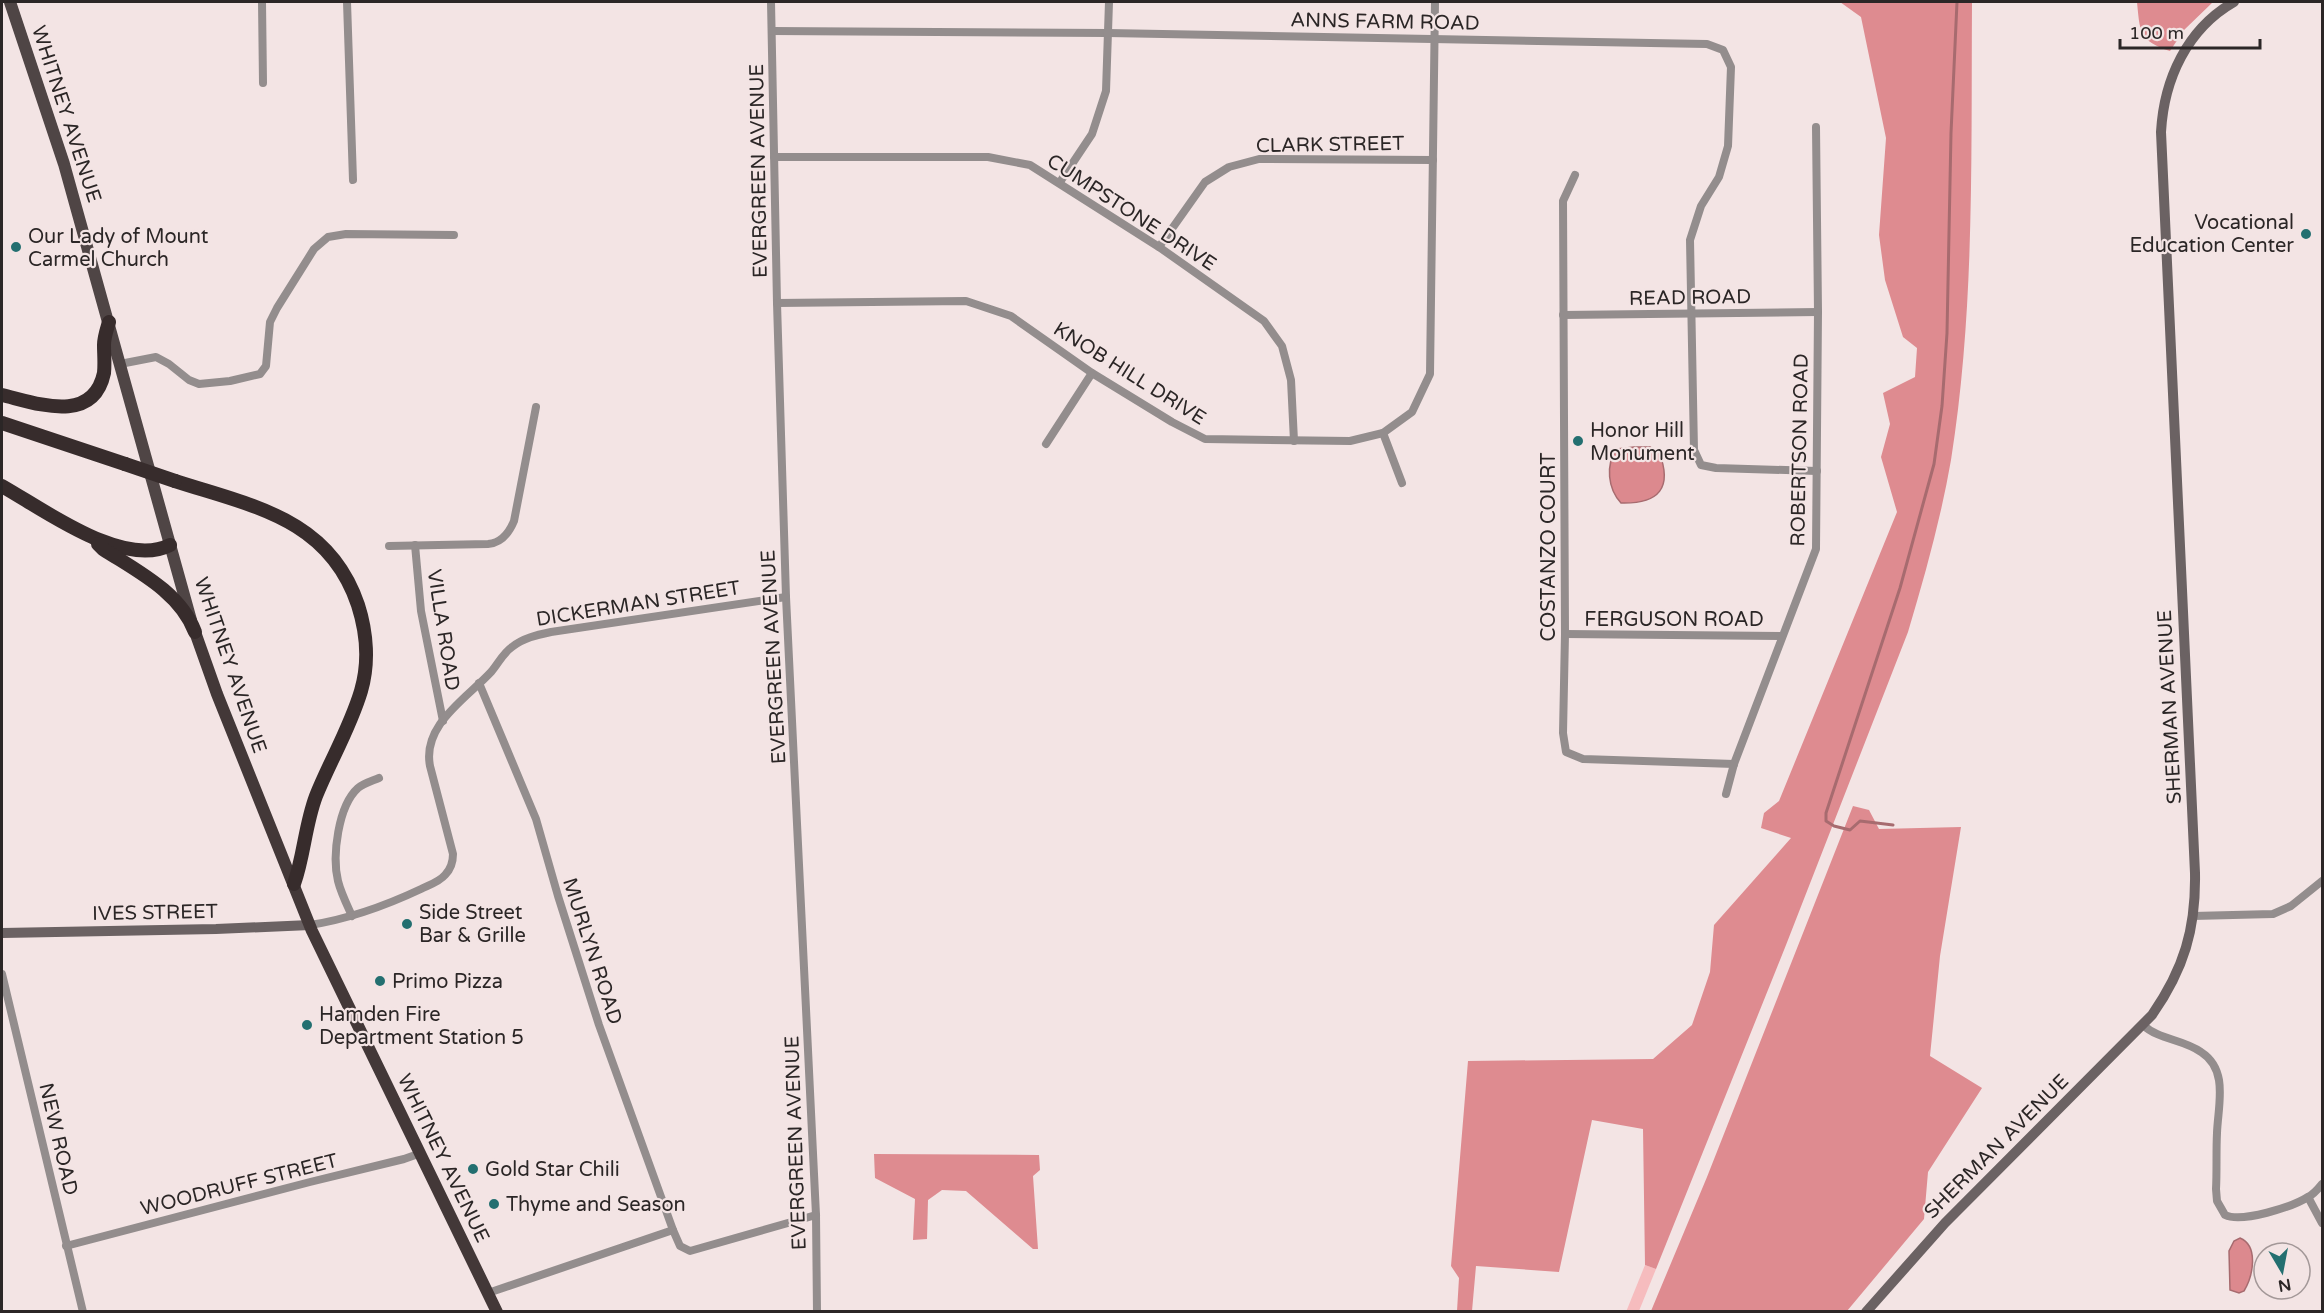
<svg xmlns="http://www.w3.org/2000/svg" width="2324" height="1313" font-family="'Varela Round',sans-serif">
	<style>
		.green { fill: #f6bcbe }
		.forest { fill: #de8b90 }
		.water { fill: #dc898e; stroke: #a76b6f; stroke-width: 1.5 }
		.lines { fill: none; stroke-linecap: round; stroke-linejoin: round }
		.stream { stroke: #a76b6f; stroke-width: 3 }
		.minor { stroke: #938d8d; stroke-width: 8 }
		.secondary { stroke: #6b6263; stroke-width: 10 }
		.primary { stroke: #4f4545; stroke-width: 12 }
		.trunk { stroke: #433838; stroke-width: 12 }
		.motorway { stroke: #372c2c; stroke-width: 14 }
		.motorway-bridge { stroke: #372c2c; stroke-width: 14 }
		.poi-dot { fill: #236f70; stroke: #f3e4e4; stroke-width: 2 }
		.labels { text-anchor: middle; stroke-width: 4.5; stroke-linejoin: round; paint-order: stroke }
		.street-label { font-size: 20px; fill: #2b2626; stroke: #f3e4e4 }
		.poi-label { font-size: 20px; fill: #2b2626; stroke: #f3e4e4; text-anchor: start }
	</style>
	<rect width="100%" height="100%" fill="#f3e4e4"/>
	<!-- green -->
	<polygon class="green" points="1645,1265 1656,1269 1639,1311 1626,1312"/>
	<!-- forest -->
	<g class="forest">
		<path d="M1840 2H1972C1971 153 1975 310 1951 460 1941 518 1925 575 1908 632L1786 945 1656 1269 1645 1265 1643 1129 1592 1120 1559 1272 1476 1266 1472 1311H1457L1459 1278 1451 1266 1468 1061 1653 1059 1692 1025 1710 972 1714 925 1791 838 1761 828 1764 813 1779 801 1897 512 1881 457 1890 424 1883 393 1915 377 1917 348 1903 337 1885 280 1879 235 1886 138 1861 17Z"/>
		<path d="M2137 2H2213L2184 30 2170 51C2139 41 2140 32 2137 2Z"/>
		<polygon points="1853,806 1869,810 1879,829 1961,827 1940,956 1930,1056 1982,1088 1928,1172 1924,1219 1847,1311 1651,1311 1707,1177"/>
		<polygon points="874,1154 1039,1155 1040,1170 1033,1176 1038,1249 1033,1249 966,1191 942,1190 928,1200 927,1239 913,1240 915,1199 875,1178"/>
	</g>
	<!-- water -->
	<g class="water">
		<path d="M1634 447H1650L1659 452C1673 488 1659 504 1621 503 1608 489 1605 465 1617 449Z"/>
		<path d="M2240 1238C2259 1246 2253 1276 2244 1291L2239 1293 2230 1290 2229 1251 2234 1241Z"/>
	</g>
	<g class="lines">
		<!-- stream -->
		<polyline class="stream" points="1893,825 1860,821 1850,830 1834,826 1826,821 1826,813 1900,588 1934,464 1942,406 1947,333 1951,133 1957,2"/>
		<!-- minor -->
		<g class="minor">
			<polyline points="262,2 263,83"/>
			<polyline points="347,2 353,180"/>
			<polyline points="771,2 777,303 786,597 816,1215 817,1312"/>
			<polyline points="772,31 1108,33 1707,44 1723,50 1731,67 1728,146 1719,177 1701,206 1690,240 1694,450 1701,465 1716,468 1817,471"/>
			<polyline points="774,157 988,157 1030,165 1159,247 1264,321 1282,346 1291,380 1294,441"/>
			<polyline points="1575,175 1563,201 1565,634 1563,733 1566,752 1583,759 1734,764"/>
			<polyline points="1060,182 1092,134 1106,91 1109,2"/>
			<polyline points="1159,247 1205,182 1229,167 1259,159 1433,160"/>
			<polyline points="777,303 966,301 1011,316 1092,373 1172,422 1205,439 1350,441 1383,433 1412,412 1430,374 1435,2"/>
			<polyline points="1563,315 1818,312"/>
			<polyline points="120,364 156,357 169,364 189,380 199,384 230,381 260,374 266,366 270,322 277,308 314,249 328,237 346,234 454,235"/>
			<polyline points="1383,433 1402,483"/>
			<polyline points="1046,444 1092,373"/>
			<polyline points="415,545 421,611 443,721"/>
			<path d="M389 546 488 544C501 543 509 533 514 521L536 407"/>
			<polyline points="1565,634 1782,636"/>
			<polyline points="479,683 536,819 558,896 599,1025 673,1230"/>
			<polyline points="1726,794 1734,764 1816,549 1818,312 1816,127"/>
			<path d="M352 916C347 905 341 893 338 881 332 856 338 806 358 788 364 783 372 781 379 778"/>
			<polyline points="2193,916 2273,914 2291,906 2322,881"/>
			<path d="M310 925C349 919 385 906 421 889 429 885 439 882 445 875 451 869 453 862 453 854L430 766C422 725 466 699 491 672 498 664 503 653 512 647 523 638 537 635 551 632L786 597"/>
			<polyline points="2,974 83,1312"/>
			<path d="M2143 1025C2159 1040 2183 1039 2201 1052 2229 1070 2218 1105 2217 1133 2216 1152 2217 1171 2216 1189L2217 1201 2225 1215C2242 1223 2292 1207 2308 1197 2314 1194 2318 1189 2322 1184"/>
			<polyline points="2308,1197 2322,1223"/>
			<polyline points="66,1246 310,1182 404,1159 421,1153"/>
			<polyline points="488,1293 673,1230 680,1246 690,1251 816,1215"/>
		</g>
		<!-- secondary -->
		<g class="secondary">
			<polyline points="2,933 216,929 310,925"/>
			<path d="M1866 1312 1945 1223 2152 1015C2184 969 2196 929 2195 873L2161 132C2164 79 2187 29 2234 2"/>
		</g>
		<!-- primary -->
		<polyline class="primary" points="10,2 64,164 191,620"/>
		<!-- trunk -->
		<polyline class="trunk" points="195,632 217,694 312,931 497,1312"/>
		<!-- motorway -->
		<g class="motorway">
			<path d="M2 395C36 403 93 425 104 373 105 363 104 354 104 345 104 337 107 329 109 322"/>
			<polyline points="2,423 125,464"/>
			<path d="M175 481C252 506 329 518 358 605 367 633 369 664 361 691 350 728 330 761 316 796 305 825 304 856 294 884"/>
			<path d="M2 486C43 509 123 569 170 545"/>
			<path d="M98 544 103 549C137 571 180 592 195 632"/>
		</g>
		<!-- motorway-bridge -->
		<polyline class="motorway-bridge" points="125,464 175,481"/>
	</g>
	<!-- markers -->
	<g class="poi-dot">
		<circle cx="2306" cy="234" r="6"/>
		<circle cx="16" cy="247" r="6"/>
		<circle cx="1578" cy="441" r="6"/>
		<circle cx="407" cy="924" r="6"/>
		<circle cx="380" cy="981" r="6"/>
		<circle cx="307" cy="1025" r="6"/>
		<circle cx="473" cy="1169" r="6"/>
		<circle cx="494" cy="1204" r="6"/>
	</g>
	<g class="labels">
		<!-- street labels -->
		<g class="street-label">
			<text transform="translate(1385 21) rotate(1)" y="7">ANNS FARM ROAD</text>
			<text transform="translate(67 114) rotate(72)" y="7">WHITNEY AVENUE</text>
			<text transform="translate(1330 144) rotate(-1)" y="7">CLARK STREET</text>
			<text transform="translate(758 171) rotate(-91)" y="7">EVERGREEN AVENUE</text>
			<text transform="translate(1132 212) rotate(33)" y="7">CUMPSTONE DRIVE</text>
			<text transform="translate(1690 297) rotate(-1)" y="7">READ ROAD</text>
			<text transform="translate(1130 373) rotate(32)" y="7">KNOB HILL DRIVE</text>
			<text transform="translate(1799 450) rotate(-89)" y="7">ROBERTSON ROAD</text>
			<text transform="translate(1548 547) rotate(-90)" y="7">COSTANZO COURT</text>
			<text transform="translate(638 603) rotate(-9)" y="7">DICKERMAN STREET</text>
			<text x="1674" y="626">FERGUSON ROAD</text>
			<text transform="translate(444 630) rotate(81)" y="7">VILLA ROAD</text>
			<text transform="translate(773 657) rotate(-93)" y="7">EVERGREEN AVENUE</text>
			<text transform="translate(231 665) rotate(71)" y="7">WHITNEY AVENUE</text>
			<text transform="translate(2169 707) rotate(-93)" y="7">SHERMAN AVENUE</text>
			<text transform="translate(155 912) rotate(-1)" y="7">IVES STREET</text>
			<text transform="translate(593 951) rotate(72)" y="7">MURLYN ROAD</text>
			<text transform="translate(59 1139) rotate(77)" y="7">NEW ROAD</text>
			<text transform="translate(795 1143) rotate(-92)" y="7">EVERGREEN AVENUE</text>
			<text transform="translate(1996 1146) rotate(-45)" y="7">SHERMAN AVENUE</text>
			<text transform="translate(444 1158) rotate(64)" y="7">WHITNEY AVENUE</text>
			<text transform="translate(239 1184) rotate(-14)" y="7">WOODRUFF STREET</text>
		</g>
		<!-- poi labels -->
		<g class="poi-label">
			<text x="2294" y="229" text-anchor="end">Vocational<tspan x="2294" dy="23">Education Center</tspan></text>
			<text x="28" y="243">Our Lady of Mount<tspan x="28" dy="23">Carmel Church</tspan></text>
			<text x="1590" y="437">Honor Hill<tspan x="1590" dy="23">Monument</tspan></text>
			<text x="419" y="919">Side Street<tspan x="419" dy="23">Bar &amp; Grille</tspan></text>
			<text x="392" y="988">Primo Pizza</text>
			<text x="319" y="1021">Hamden Fire<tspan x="319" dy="23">Department Station 5</tspan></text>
			<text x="485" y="1176">Gold Star Chili</text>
			<text x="506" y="1211">Thyme and Season</text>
		</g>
	</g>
	<!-- border -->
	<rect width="2324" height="1313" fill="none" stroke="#2b2626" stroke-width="6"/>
	<!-- north arrow -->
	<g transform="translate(2282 1271) rotate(170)"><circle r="28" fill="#f3e4e4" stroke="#a39898" stroke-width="1.5"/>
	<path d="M0-4.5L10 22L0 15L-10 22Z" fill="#236f70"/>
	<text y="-9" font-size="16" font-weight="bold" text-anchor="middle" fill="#2b2626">N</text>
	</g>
	<!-- scale -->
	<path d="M2120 39v9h140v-9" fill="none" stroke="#2b2626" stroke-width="3"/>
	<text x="2129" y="39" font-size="18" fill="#2b2626" stroke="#f3e4e4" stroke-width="4.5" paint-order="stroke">100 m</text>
</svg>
